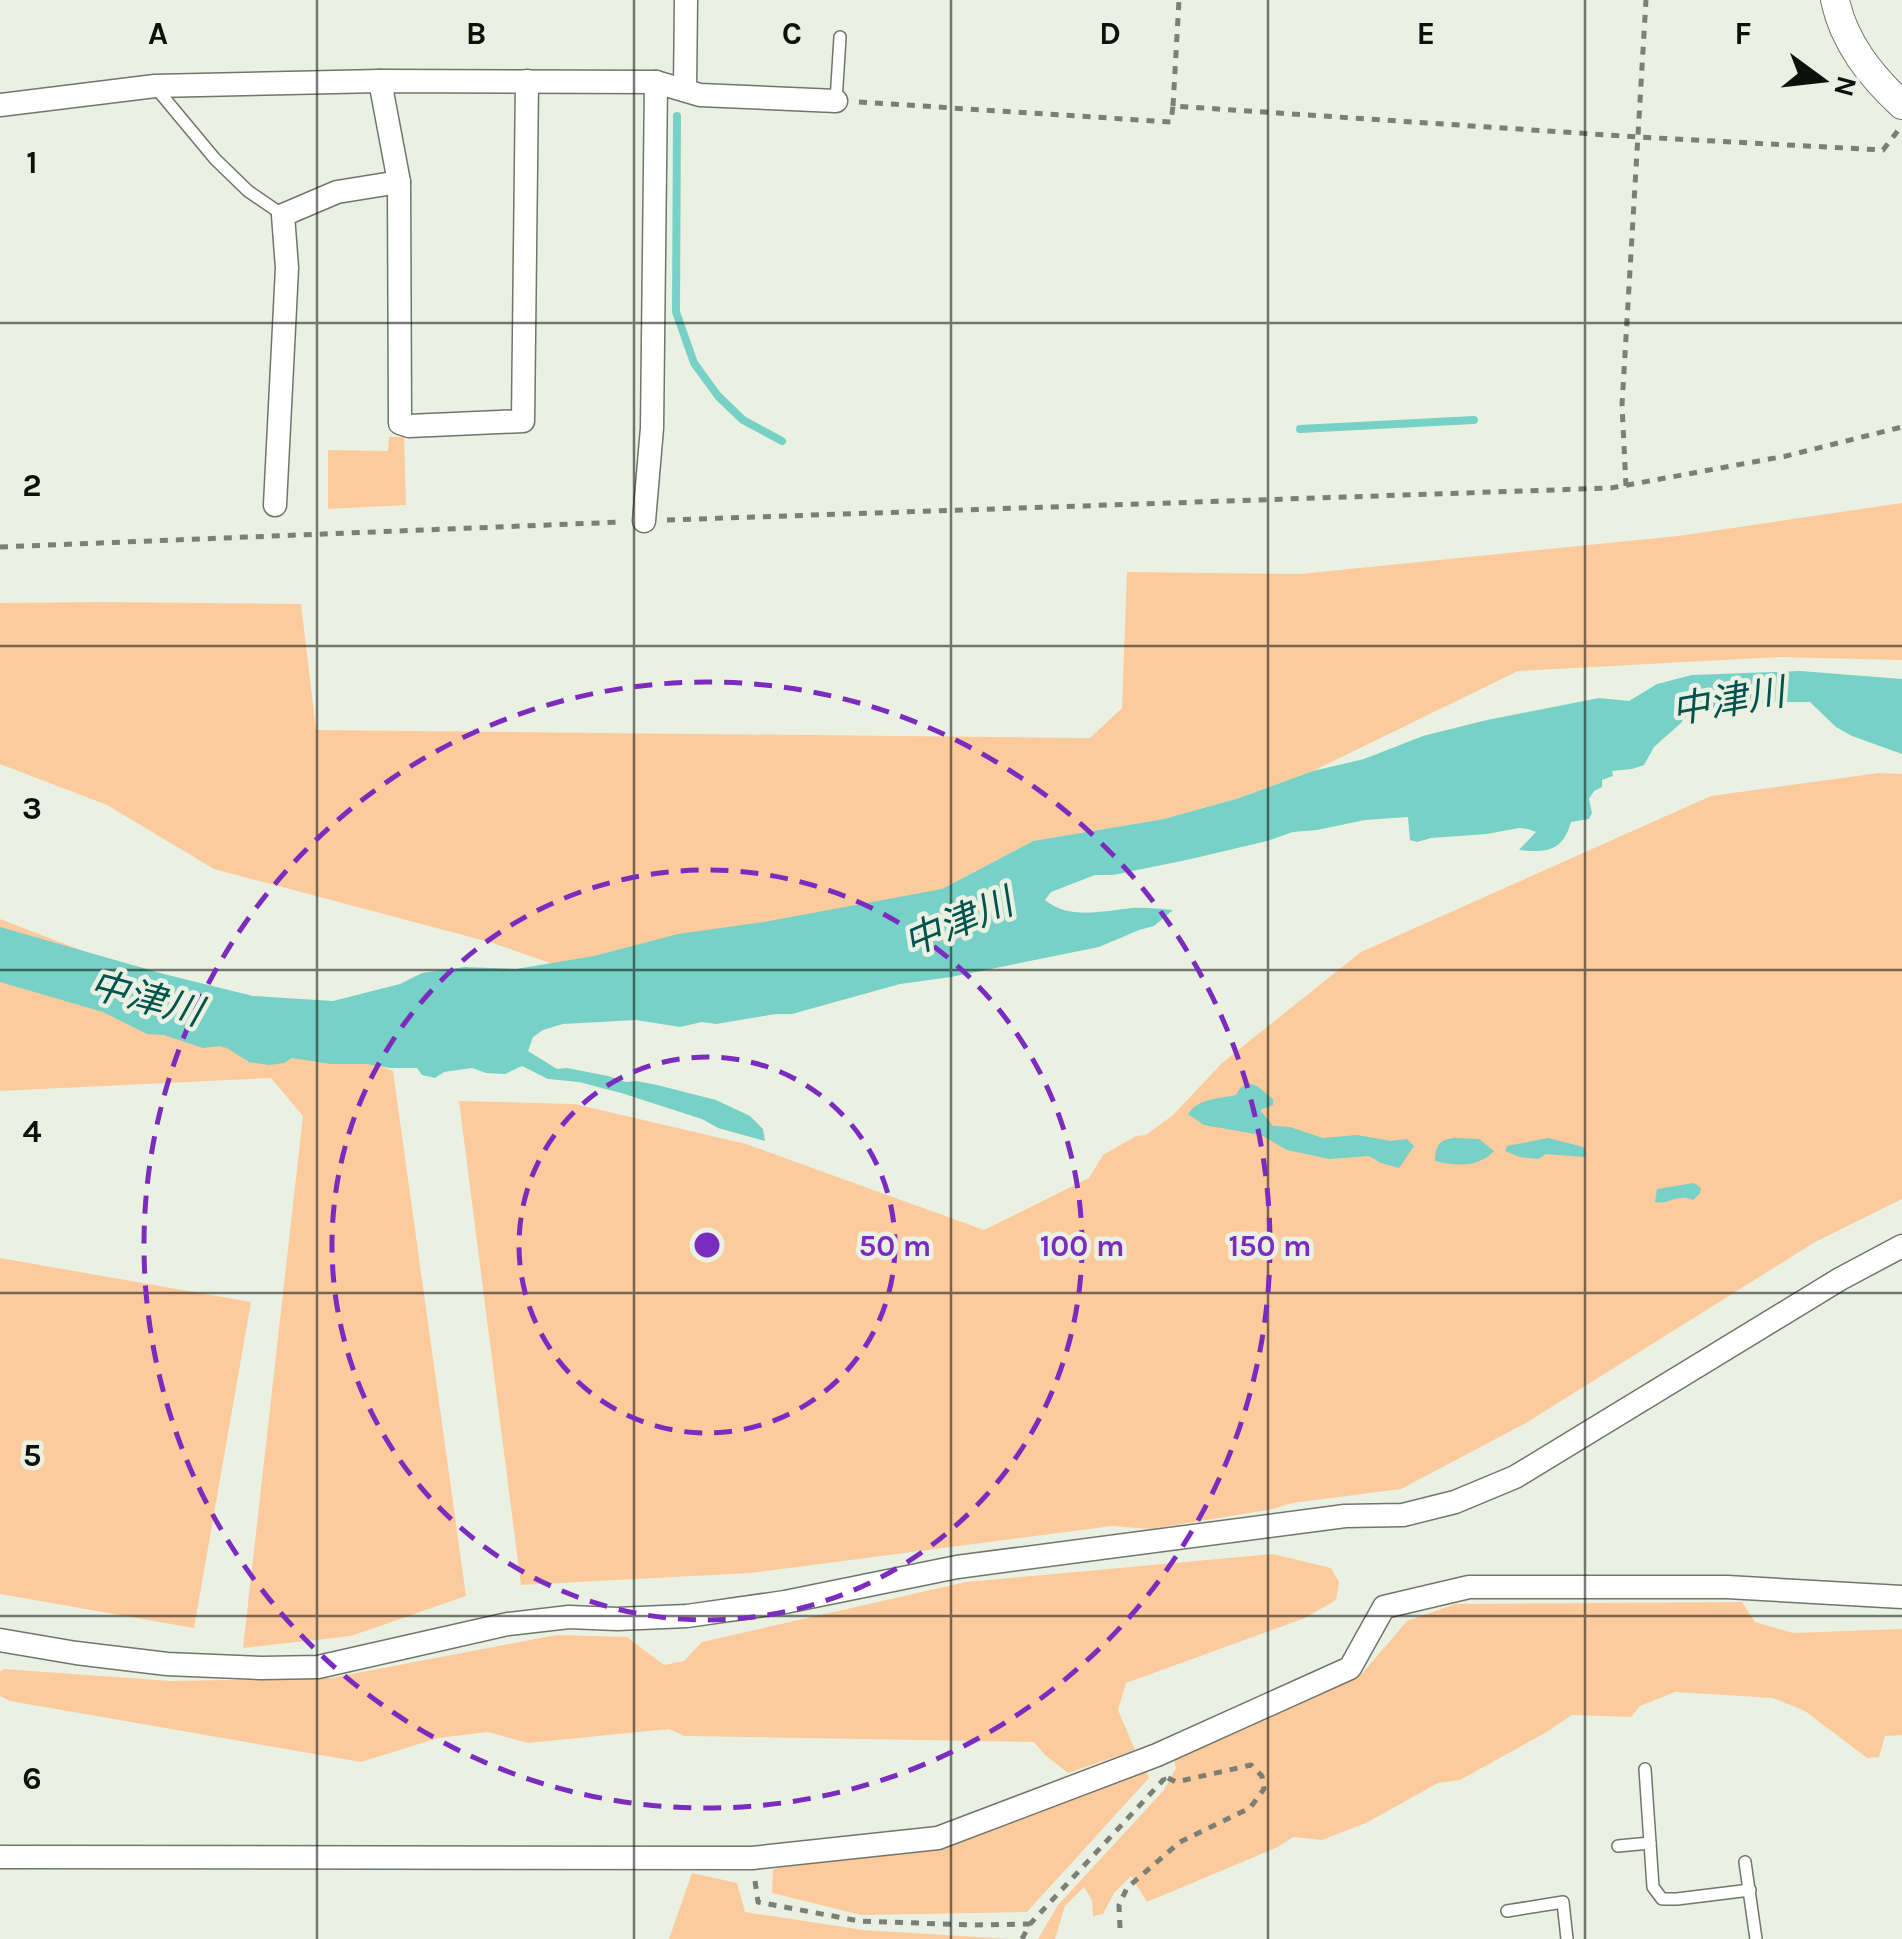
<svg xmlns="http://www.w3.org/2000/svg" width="1902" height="1939" font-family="Karla,'Noto Sans JP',sans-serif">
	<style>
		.green { fill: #fccb9d }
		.water { fill: #77d1c6 }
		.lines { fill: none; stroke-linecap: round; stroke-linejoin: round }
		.stream { stroke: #77d1c6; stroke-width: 8 }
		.service-casing { stroke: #707669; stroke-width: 14 }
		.minor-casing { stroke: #707669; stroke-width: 25 }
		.tertiary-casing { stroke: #707669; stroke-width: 30 }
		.path { stroke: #7b7f75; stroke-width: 5; stroke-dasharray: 8 8; stroke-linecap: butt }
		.service { stroke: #fff; stroke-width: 11 }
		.minor { stroke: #fff; stroke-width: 22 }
		.tertiary { stroke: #fff; stroke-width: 28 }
		.grid { fill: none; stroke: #0e100b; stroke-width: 2.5; stroke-opacity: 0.55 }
		.ring { fill: none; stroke: #7b2cbf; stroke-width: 5; stroke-dasharray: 18 12 }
		.labels { text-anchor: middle; stroke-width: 9; stroke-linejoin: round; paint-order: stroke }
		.water-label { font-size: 38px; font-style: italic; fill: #00544e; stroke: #ebf1e2 }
		.grid-label { font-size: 32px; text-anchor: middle; font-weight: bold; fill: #0e100b; stroke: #ebf1e2; stroke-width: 9; stroke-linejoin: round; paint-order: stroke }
		.centre { fill: #7b2cbf; stroke: #ebf1e2; stroke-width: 5 }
		.ring-label { font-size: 30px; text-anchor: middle; font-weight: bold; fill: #7b2cbf; stroke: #ebf1e2; stroke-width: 9; stroke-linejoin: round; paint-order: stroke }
	</style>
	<rect width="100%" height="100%" fill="#ebf1e2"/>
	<!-- green -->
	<g class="green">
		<polygon points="389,437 404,437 406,505 328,509 328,450 388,451"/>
		<polygon points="1902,503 1902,660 1779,657 1518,671 1313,771 1239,798 1164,819 1033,841 942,889 664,1003 493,943 214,869 107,805 0,764 0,603 102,602 301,604 316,730 1090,738 1122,708 1127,572 1300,574 1678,536"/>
		<polygon points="1879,773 1902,774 1902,1199 1815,1242 1526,1423 1401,1489 1292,1503 1273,1509 1151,1529 1112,1526 751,1573 521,1585 459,1101 575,1104 746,1144 984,1230 1089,1178 1103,1155 1136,1136 1146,1135 1173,1115 1222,1063 1361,952 1711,796"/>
		<polygon points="0,919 393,1071 466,1596 351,1636 243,1648 303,1116 271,1078 0,1091"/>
		<polygon points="0,1258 251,1302 194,1628 0,1594"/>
		<polygon points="1273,1554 1331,1568 1339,1582 1336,1600 1305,1618 1126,1683 1118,1710 1135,1750 1068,1773 1045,1755 1034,1742 684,1736 669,1729 528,1743 488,1732 438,1738 361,1762 10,1701 0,1696 0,1672 4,1669 171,1681 331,1678 556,1635 627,1637 664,1665 684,1661 702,1642 966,1582"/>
		<polygon points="1742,1602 1755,1622 1793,1633 1902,1629 1902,1735 1885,1736 1879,1757 1867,1758 1805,1711 1773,1698 1675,1692 1640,1706 1631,1717 1572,1715 1545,1733 1460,1780 1438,1783 1366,1823 1322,1840 1293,1837 1278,1847 1147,1902 1131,1876 1114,1893 1103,1914 1093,1916 1092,1900 1084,1887 1065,1906 1055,1939 1038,1939 1058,1905 1164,1790 1176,1768 1174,1760 1360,1676 1407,1621 1455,1604"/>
		<polygon points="1146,1770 1149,1778 1027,1912 861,1915 772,1893 773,1869 945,1843"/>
		<polygon points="692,1873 737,1883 745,1912 863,1930 1010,1939 669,1939"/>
	</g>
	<!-- water -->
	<g class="water">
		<path d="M1800 671 1902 679V754L1852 736 1836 727 1810 702C1768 702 1723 702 1684 718L1681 723 1654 747 1644 765 1632 769 1612 771 1613 776 1602 780V787L1594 791 1589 799 1592 813 1589 819 1571 822C1563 851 1547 853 1519 850L1536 832 1528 829 1519 828 1487 834 1431 838 1417 842 1410 840 1408 817 1365 820 1317 830 1293 832 1267 841 1191 859 1113 875H1095L1051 892 1045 900C1068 920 1104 911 1132 908 1145 907 1159 909 1173 910L1154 926 1139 930 1099 947 951 977 900 984 792 1014H776L716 1024 702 1022 680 1027 636 1020 563 1024 543 1030 533 1037 528 1051 557 1069 567 1068 608 1076 626 1082 636 1081 657 1085 716 1100 750 1116 763 1129 765 1141 718 1128 702 1119 621 1093 579 1082 548 1079 522 1066 505 1074 486 1073 472 1068 444 1072 435 1078 422 1075 417 1068H390L367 1064H331L292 1058 284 1063 269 1065 249 1062 227 1048 219 1046 203 1048 164 1035 147 1034 103 1012 0 982V927L164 974 253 996 333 1001 400 984 422 973 465 967 516 969 594 956 678 934 764 922 942 889 1033 841 1164 819 1239 798 1313 771 1364 759 1423 736 1487 720 1599 698 1629 701 1657 684 1692 675Z"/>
		<path d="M1248 1083 1257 1086 1273 1099V1105L1260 1110 1273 1126 1290 1127 1323 1138 1357 1135 1391 1141 1407 1139 1414 1146 1399 1168 1381 1163 1369 1156 1329 1159 1287 1150 1261 1135 1204 1125 1188 1114C1199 1098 1218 1099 1236 1095L1241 1087Z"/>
		<path d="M1454 1138 1479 1139 1494 1151C1478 1168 1456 1166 1435 1161 1435 1146 1440 1139 1454 1138Z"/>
		<polygon points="1548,1138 1583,1147 1586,1153 1584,1157 1546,1154 1538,1159 1520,1157 1505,1151 1507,1146"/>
		<path d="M1694 1183 1701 1188 1700 1193 1693 1200C1676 1193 1671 1205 1655 1202L1657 1189Z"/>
	</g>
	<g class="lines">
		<!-- stream -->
		<g class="stream">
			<polyline points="677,116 676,312 694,363 718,396 743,420 782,441"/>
			<polyline points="1300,429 1474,420"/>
		</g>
		<defs>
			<g id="service">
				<polyline points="156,88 215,159 248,191 283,215"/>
				<polyline points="836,101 840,37"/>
				<polyline points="1645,1769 1653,1887 1662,1899 1677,1899 1750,1890"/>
				<polyline points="1618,1846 1650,1843"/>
				<polyline points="1745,1862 1756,1939"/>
				<polyline points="1507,1911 1563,1902 1567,1939"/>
			</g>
			<g id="minor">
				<polyline points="380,81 399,182 400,423 409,426 523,421 527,81"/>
				<polyline points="685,90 686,0"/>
				<polyline points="0,105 155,86 380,81 656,82 700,95 836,101"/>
				<polyline points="275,505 287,268 283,215 337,192 399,182"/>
				<polyline points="644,521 652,428 656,82"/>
				<polyline points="0,1640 76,1653 167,1664 262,1668 318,1667 508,1624 569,1617 617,1619 687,1616 785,1602 957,1567 1345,1516 1403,1515 1455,1502 1515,1477 1840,1279 1902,1246"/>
				<polyline points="0,1857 752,1858 938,1838 1157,1755 1350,1668 1384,1607 1469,1587 1727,1587 1902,1597"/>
			</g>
			<path id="tertiary" d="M1835 0C1844 43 1871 76 1902 105"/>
		</defs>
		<!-- service casing -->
		<use href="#service" class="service-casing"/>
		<!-- minor casing -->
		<use href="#minor" class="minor-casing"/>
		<!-- tertiary casing -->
		<use href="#tertiary" class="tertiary-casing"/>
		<!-- path -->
		<g class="path">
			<polyline points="859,102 1171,122 1173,106 1638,137 1883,150 1900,128"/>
			<polyline points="1173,106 1179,0"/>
			<polyline points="1626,486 1622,405 1646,0"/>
			<polyline points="667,520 1611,488 1786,456 1902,427"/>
			<polyline points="0,547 622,522"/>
			<polyline points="755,1881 758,1902 859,1921 972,1925 1030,1924"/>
			<polyline points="1120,1928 1119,1905 1127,1888 1180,1842 1250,1808 1264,1789 1262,1776 1251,1765 1176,1782 1166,1777"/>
			<polyline points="1022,1939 1030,1924 1164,1779 1163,1777"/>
		</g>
		<!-- service -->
		<use href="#service" class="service"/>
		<!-- minor -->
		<use href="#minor" class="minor"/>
		<!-- tertiary -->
		<use href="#tertiary" class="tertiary"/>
	</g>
	<!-- grid -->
	<path class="grid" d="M317 0V1939M634 0V1939M951 0V1939M1268 0V1939M1585 0V1939M0 323H1902M0 646H1902M0 970H1902M0 1293H1902M0 1616H1902"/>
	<!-- distance rings -->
	<g class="ring">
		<circle cx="707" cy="1245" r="188"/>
		<circle cx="707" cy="1245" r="375"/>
		<circle cx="707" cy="1245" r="563"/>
	</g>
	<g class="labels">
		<!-- water labels -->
		<g class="water-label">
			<text transform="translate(1728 701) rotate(-10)" y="13">中津川</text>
			<text transform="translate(958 922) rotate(-23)" y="13">中津川</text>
			<text transform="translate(146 998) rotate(15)" y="13">中津川</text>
		</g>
	</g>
	<g class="grid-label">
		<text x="158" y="44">A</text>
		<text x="476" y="44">B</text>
		<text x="792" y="44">C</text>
		<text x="1110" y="44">D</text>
		<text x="1426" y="44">E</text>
		<text x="1743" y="44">F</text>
		<text x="32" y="173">1</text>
		<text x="32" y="496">2</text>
		<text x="32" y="819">3</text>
		<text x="32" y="1142">4</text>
		<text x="32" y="1466">5</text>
		<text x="32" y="1789">6</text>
	</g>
	<circle cx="707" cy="1245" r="15" class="centre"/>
	<g class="ring-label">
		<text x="895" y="1256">50 m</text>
		<text x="1082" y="1256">100 m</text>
		<text x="1270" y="1256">150 m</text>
	</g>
	<!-- north arrow -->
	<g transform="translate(1822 80) rotate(105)" stroke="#ebf1e2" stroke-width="8" paint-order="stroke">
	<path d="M0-8L18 38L0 25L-18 38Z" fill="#0e100b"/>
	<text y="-15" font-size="28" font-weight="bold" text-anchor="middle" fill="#0e100b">N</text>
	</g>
</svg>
